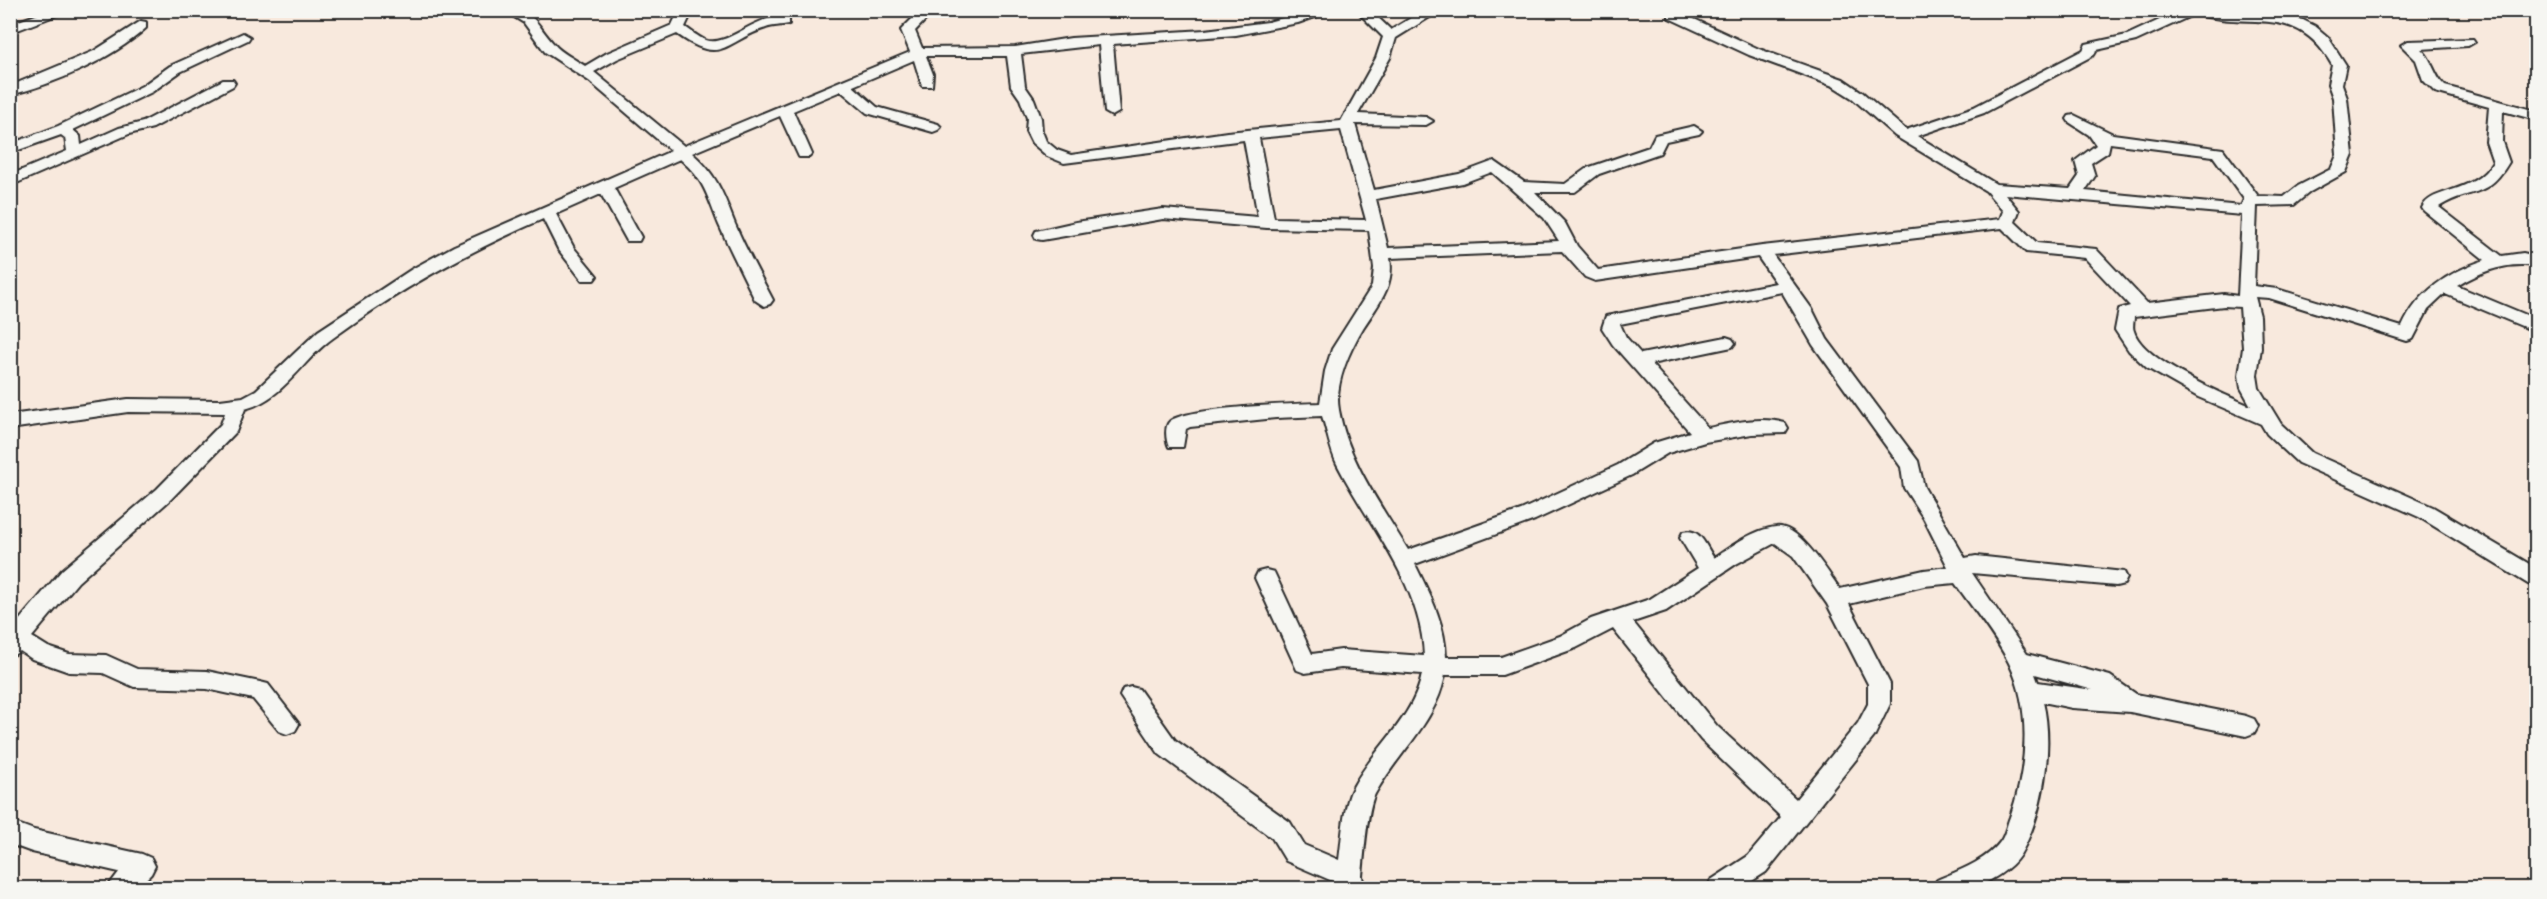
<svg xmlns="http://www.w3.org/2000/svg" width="2547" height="899" font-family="'Architects Daughter',sans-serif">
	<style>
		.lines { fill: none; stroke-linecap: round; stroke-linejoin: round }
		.minor-casing { stroke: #2b2b2b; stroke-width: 4 }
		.minor { fill: #f6f6f2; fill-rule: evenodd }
	</style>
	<rect width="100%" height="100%" fill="#f8e9dd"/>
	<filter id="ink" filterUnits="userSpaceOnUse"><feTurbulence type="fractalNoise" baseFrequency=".0167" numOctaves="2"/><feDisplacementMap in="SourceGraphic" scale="12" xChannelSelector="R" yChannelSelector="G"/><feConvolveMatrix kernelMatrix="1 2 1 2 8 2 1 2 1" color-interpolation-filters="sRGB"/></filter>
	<g filter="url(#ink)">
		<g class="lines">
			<defs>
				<g id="minor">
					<polygon points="50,10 70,10 10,33 10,24"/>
					<path d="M503 10C536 10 534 22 554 44 561 53 575 59 585 66L607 53 672 25 679 10H693L685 27C691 31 698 37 705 40 728 49 758 10 789 18V24C781 26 773 25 766 28 724 41 723 67 677 34L617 59 594 72 684 146 910 52 901 30 921 10H935L915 31 922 48 1015 47 1071 38 1205 30 1268 22 1313 10H1335L1298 23 1236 35 1113 44 1119 112 1112 116 1105 112 1099 45 1021 54 1025 86 1034 99 1041 118 1042 131 1046 141 1057 150 1071 155 1227 132 1341 121 1376 58 1383 37 1356 10H1370L1391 30 1424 10H1441L1396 38 1390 58 1358 114 1426 117 1433 121 1426 125 1355 124 1374 190 1459 174 1494 161 1524 182 1565 184 1587 168 1649 147 1655 135 1694 126 1702 131 1699 134 1666 141 1660 153 1599 174 1575 192H1535L1565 223 1577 246 1598 270 1762 246 2000 219 2003 211 1986 191 1895 136 1852 98 1833 86 1749 55 1669 18V12H1679L1759 49 1843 79 1862 92 1906 130 1974 107 2083 50 2086 44 2127 35 2181 10 2270 14 2303 20 2315 26 2328 37 2346 65 2342 84 2347 98 2353 155 2346 172 2310 192 2294 205 2257 206 2254 286 2277 289 2402 327C2418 291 2449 272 2485 260L2424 211 2422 208C2431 187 2473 195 2493 162L2486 142 2489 107 2435 92 2423 80 2416 60 2401 45 2408 41 2473 39 2475 42 2468 46 2421 49C2433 59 2433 75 2445 86L2536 111V120L2503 111 2502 142 2509 162C2486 201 2470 187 2439 207L2502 256 2523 253 2536 256V266C2507 262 2483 270 2457 286L2536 319V332L2445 294 2428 310 2413 339 2407 341 2269 298 2255 297 2260 316 2261 348 2257 375 2259 388 2281 424 2312 453 2433 507 2536 568V586L2528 584 2419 517 2298 463 2267 434 2261 424 2198 397 2147 368 2129 351 2115 330 2119 309 2130 306 2085 258 2026 252 2002 228 1773 255 1812 309 1827 339 1918 461 1924 487 1965 558 1976 556 2124 572 2127 578 2124 584 2116 586 1972 573 2027 654 2110 676 2136 694 2246 716 2254 719 2258 726 2254 733 2246 736 2130 712 2072 708 2043 702C2054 746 2043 816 2020 855 2011 869 1990 882 1975 887 1963 892 1946 888 1933 888L1937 880C1958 871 1986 861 2000 842 2005 836 2007 824 2010 817 2027 769 2032 710 2009 663 1995 635 1973 609 1955 583L1924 586 1849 604 1890 684V704L1874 737 1766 872 1741 888H1707L1711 880 1748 856 1781 817 1701 740 1613 629 1576 648 1502 675H1445C1437 721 1397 754 1375 794 1367 808 1364 857 1362 876L1364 888H1338L1337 883 1286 861 1272 838 1159 754 1120 696 1123 689 1131 687 1139 689 1175 740 1290 822 1304 845 1339 860C1342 840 1343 805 1353 787 1373 749 1414 718 1422 674L1341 668 1305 673 1297 670 1255 578 1258 572 1266 570 1274 572 1312 654 1341 650 1424 656C1422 585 1368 525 1337 464 1330 450 1327 431 1322 416L1276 418 1190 427 1186 429 1183 447H1169C1166 441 1164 426 1170 421 1188 407 1293 404 1320 403L1325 371 1332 349 1372 286 1374 268 1369 230 1267 228 1163 219 1042 240 1036 239 1034 235 1036 231 1076 222 1163 209 1258 217 1244 140 1064 163 1047 156 1032 143 1026 131 1027 118 1020 99 1011 86 1007 56H926L933 74 932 86H922L914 60 853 86 877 107 938 124 941 127 938 130 933 132 867 113 841 91 793 111 812 154 809 157H799L780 116 692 153C717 174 724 196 735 224 746 250 760 275 773 300L770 304 764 306 755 300C743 275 730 250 719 225 707 196 705 180 680 159L614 188 641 237 639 241H627L601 194 556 214 574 248 597 276 594 280H582L558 249 543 219C466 253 401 288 333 338 302 360 284 399 245 409L236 432 171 499 78 582 32 637 48 647 69 654 106 655 137 669 207 671 260 682 268 684 299 724 295 731 287 734 279 731 253 699 207 689 134 687 103 673 69 672 32 659 20 651 10 657V631L62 570 157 489 221 424 225 413 128 412 10 429V415L128 399 220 400 243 397 256 390 318 331 412 269 454 246 671 151 589 81 545 52 524 23ZM2195 14C2253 31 2296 2 2332 65L2328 84 2333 98 2337 155 2331 169 2298 186 2284 197 2258 196 2223 149 2113 134 2074 115 2069 116 2067 119 2069 122 2089 135 2096 145 2075 161 2079 176 2070 189 1996 184 1917 136 1984 113 2094 55 2097 50 2136 41ZM1341 130 1366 220 1274 218 1259 138ZM2110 143 2213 156 2244 199 2241 206 2085 191 2095 176 2091 163 2108 152ZM1492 172 1544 218 1559 241 1388 248 1376 199 1463 183ZM2005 194 2242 215 2238 296 2224 294 2147 303 2096 249 2037 243 2015 222 2019 211ZM1562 251 1585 277 1595 281 1758 257 1776 283 1606 316 1602 328 1613 345 1690 432 1654 443 1618 465 1521 510 1408 550C1382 507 1348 461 1339 410 1334 384 1350 350 1363 328 1378 305 1395 286 1390 258ZM1782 292 1813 345 1901 467 1904 488 1924 519 1948 567 1924 570 1840 589C1828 573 1799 524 1776 527 1755 529 1731 546 1714 558 1705 545 1700 527 1683 532L1680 538 1698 568 1650 599 1591 619 1560 636 1501 657H1446C1445 622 1430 595 1415 564L1535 520 1632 475 1668 453 1705 442 1752 434 1785 433 1788 428 1785 423C1760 416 1733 423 1708 428L1651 364 1732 347 1735 343 1732 339 1726 337 1641 354 1626 337 1620 324ZM2224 306 2240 307 2243 348 2239 375 2241 388 2251 406C2222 394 2143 361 2134 331 2132 327 2134 321 2134 317ZM1775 543 1793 556 1827 604 1868 684V704L1858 723 1796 799 1717 726 1633 622 1666 611 1736 564ZM2035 674 2093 690 2038 682Z"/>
					<path d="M141 21 146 22V28C112 59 55 84 10 95V86L94 51Z"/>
					<polygon points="243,33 250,37 248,40 180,72 152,92 73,130 80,136 81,145 119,128 143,122 223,80 233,80 235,83 233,86 153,128 129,134 10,186 10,175 67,151 65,138 61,135 10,153 10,144 58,126 142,86 170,66"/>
					<polygon points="10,821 34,830 142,854 151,858 155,866 151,874 137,888 107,888 119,872 32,852 10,844"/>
				</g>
			</defs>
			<!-- minor casing -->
			<use href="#minor" class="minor-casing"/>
			<!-- minor -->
			<use href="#minor" class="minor"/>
		</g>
	</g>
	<!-- margin -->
	<rect width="2547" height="899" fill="none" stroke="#f6f6f2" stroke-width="36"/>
	<rect x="18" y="18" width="2511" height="863" fill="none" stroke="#2b2b2b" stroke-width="2" filter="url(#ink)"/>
</svg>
